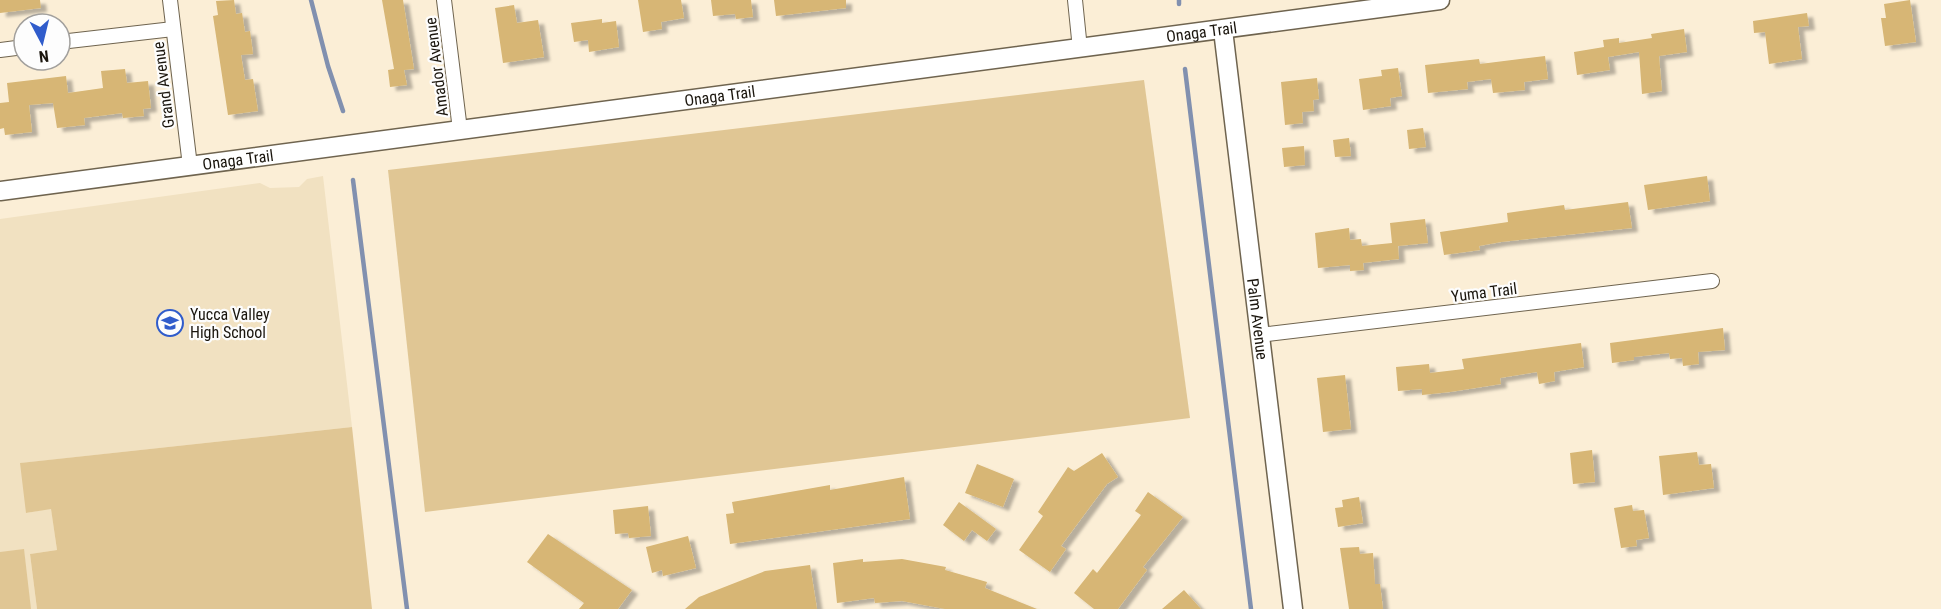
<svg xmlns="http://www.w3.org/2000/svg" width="1941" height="609" font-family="'Roboto Condensed',sans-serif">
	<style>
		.built { fill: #f1e1c1 }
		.green { fill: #e0c694 }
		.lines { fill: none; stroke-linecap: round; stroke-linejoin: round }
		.stream { stroke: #8190af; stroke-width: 4.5 }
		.building { fill: #d7b674; filter: url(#shadow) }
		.minor-casing { stroke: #6f644f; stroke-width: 16 }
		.tertiary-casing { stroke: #6f644f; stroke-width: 21 }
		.minor { stroke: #fff; stroke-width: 14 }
		.tertiary { stroke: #fff; stroke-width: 18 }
		.labels { text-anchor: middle; stroke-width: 4.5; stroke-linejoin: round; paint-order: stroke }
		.street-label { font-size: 16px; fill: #1a150d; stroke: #fdfdfd }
		.poi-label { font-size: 16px; fill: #1a150d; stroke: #fdfdfd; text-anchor: start }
	</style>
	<defs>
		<filter id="shadow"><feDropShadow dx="6" dy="4" stdDeviation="1.5" flood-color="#0004"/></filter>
	</defs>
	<rect width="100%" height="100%" fill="#fbeed6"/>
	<!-- built -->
	<polygon class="built" points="323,176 352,427 21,463 27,513 51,508 57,550 30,554 37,609 0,609 0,219 260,183 270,188 299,187 307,179"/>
	<!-- green -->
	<g class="green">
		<polygon points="1144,80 1190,418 425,512 388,170"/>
		<polygon points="352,427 372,609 37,609 30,554 57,550 51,509 26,513 20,463"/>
		<polygon points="24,549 31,609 0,609 0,552"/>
	</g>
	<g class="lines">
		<!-- stream -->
		<g class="stream">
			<polyline points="311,0 328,66 343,111"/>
			<polyline points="1179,4 1179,0"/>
			<polyline points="1185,69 1251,609"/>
			<polyline points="353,180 407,609"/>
		</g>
	</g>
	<!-- building -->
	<g class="building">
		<polygon points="0,0 40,0 41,8 0,13"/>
		<polygon points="234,0 236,14 242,13 245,32 250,31 253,54 241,55 245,80 253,79 258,111 228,115 213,16 218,15 216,1"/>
		<polygon points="382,0 403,0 414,69 404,70 407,85 390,87 388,70 394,69"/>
		<polygon points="638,0 681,0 684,18 661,22 662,29 643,32"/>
		<polygon points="711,0 751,0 753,17 736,19 735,14 713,16"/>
		<polygon points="774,0 846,0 846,8 776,16"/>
		<polygon points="1910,0 1916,42 1885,46 1881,18 1886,18 1884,4"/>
		<polygon points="514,5 517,23 538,20 544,57 503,63 495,8"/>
		<polygon points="1807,13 1809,26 1798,27 1802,59 1769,64 1765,32 1754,33 1753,21"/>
		<polygon points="602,19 602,23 616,21 619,47 589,52 588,40 574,42 571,23"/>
		<polygon points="1684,29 1687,52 1659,56 1662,91 1642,94 1639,52 1608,57 1610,70 1577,75 1574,52 1604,47 1603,40 1619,38 1619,43 1652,38 1651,34"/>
		<polygon points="1545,56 1548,79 1524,82 1525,90 1493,93 1491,79 1467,82 1468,89 1428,93 1425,65 1479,59 1480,64"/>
		<polygon points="1398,68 1402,96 1390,98 1391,106 1363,110 1359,79 1382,76 1381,70"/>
		<polygon points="125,69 127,83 148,81 151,108 143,109 144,116 123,118 122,113 84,118 85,125 57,128 53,103 29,105 32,132 5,135 4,128 0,129 0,103 9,102 7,83 66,76 68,93 103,88 101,71"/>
		<polygon points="1317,78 1319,99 1313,100 1314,111 1302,112 1303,123 1285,125 1281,82"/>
		<polygon points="1423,128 1426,147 1409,149 1407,130"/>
		<polygon points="1349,138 1351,156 1335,157 1333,140"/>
		<polygon points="1304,146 1305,165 1284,167 1282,148"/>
		<polygon points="1707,176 1710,201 1648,210 1644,185"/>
		<polygon points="1628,202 1632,228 1501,242 1479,246 1480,250 1444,255 1440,232 1508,222 1507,213 1564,205 1565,210"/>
		<polygon points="1425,219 1428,243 1398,246 1399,259 1363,263 1364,270 1350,271 1350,265 1318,268 1315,233 1349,228 1350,240 1361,239 1362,246 1392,243 1390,223"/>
		<polygon points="1723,328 1725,350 1698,352 1699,364 1683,366 1682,358 1670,359 1669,353 1634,357 1634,360 1612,363 1610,343"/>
		<polygon points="1581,343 1584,367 1554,372 1555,381 1539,384 1537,372 1500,378 1501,384 1450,392 1422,395 1422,389 1398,391 1396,367 1429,364 1430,373 1464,369 1462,359"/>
		<polygon points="1345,375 1351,429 1323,432 1317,378"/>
		<polygon points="1592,450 1595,482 1573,484 1570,453"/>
		<polygon points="1697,452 1699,465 1711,464 1714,488 1663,495 1659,456"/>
		<polygon points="1102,453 1118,477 1107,484 1061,546 1066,549 1050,572 1019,550 1043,516 1038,512 1068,467 1074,471"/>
		<polygon points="977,464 1014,479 1003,507 965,493"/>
		<polygon points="904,477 910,519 730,544 726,514 734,513 732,502 830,485 830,490"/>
		<polygon points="1148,492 1183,517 1143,567 1147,570 1118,609 1094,609 1074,593 1093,569 1097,573 1120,543 1141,515 1135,511"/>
		<polygon points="1359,497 1363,523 1338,527 1335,508 1343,507 1342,500"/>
		<polygon points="959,502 996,529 987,541 972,530 964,541 943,525"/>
		<polygon points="1632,505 1633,511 1644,510 1649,538 1636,540 1637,546 1621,548 1614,508"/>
		<polygon points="648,506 651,536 629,538 628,533 615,534 613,510"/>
		<polygon points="548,534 632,590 618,609 579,609 584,603 527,562"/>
		<polygon points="688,536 696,568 663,576 662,570 652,573 646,547"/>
		<polygon points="1359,547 1360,554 1373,553 1375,584 1380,584 1383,609 1349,609 1340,548"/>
		<polygon points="863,559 863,562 902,559 946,567 945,570 987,582 985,588 1037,609 945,609 902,601 875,603 874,598 837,603 833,563"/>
		<polygon points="810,565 817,609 685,609 699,597 765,571"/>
		<polygon points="1184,590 1201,609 1162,609"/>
	</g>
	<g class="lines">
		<defs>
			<g id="minor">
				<polyline points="170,0 190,166"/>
				<polyline points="444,0 460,130"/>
				<polyline points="1075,0 1080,49"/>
				<polyline points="60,42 173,29"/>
				<polyline points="0,50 24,47"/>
				<polyline points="1260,335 1712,281"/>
			</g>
			<g id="tertiary">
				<path id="s1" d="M1223 30 1293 609"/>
				<path id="s2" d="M0 191 1440 0"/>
			</g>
		</defs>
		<!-- minor casing -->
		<use href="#minor" class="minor-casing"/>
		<!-- tertiary casing -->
		<use href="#tertiary" class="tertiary-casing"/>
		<!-- minor -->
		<use href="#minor" class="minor"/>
		<!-- tertiary -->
		<use href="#tertiary" class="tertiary"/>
	</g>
	<!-- icons -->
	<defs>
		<symbol id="school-ring" viewBox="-11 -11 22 22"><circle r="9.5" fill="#fdfdfd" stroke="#305ccb" stroke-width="1.5"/><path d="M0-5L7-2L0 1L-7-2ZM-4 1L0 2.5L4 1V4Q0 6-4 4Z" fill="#305ccb"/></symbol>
	</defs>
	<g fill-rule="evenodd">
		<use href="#school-ring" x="155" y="308" width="30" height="30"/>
	</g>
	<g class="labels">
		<!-- street labels -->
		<g class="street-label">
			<text dy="6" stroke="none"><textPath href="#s2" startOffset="1212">Onaga Trail</textPath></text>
			<text transform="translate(436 67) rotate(-97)" y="6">Amador Avenue</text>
			<text transform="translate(163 85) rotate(-97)" y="6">Grand Avenue</text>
			<text dy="6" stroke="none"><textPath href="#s2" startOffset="726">Onaga Trail</textPath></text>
			<text dy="6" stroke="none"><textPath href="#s2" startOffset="240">Onaga Trail</textPath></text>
			<text transform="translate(1484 292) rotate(-7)" y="6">Yuma Trail</text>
			<text dy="6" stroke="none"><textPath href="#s1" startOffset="291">Palm Avenue</textPath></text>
		</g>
		<!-- poi labels -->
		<g class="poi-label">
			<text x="190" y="320">Yucca Valley<tspan x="190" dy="18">High School</tspan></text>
		</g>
	</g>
	<!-- north arrow -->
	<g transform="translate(42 42) rotate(173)"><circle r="28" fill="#fdfdfd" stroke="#a2a09d" stroke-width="1.5"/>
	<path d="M0-4.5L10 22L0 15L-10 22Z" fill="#305ccb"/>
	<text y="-9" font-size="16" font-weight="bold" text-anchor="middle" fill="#1a150d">N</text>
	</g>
</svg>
